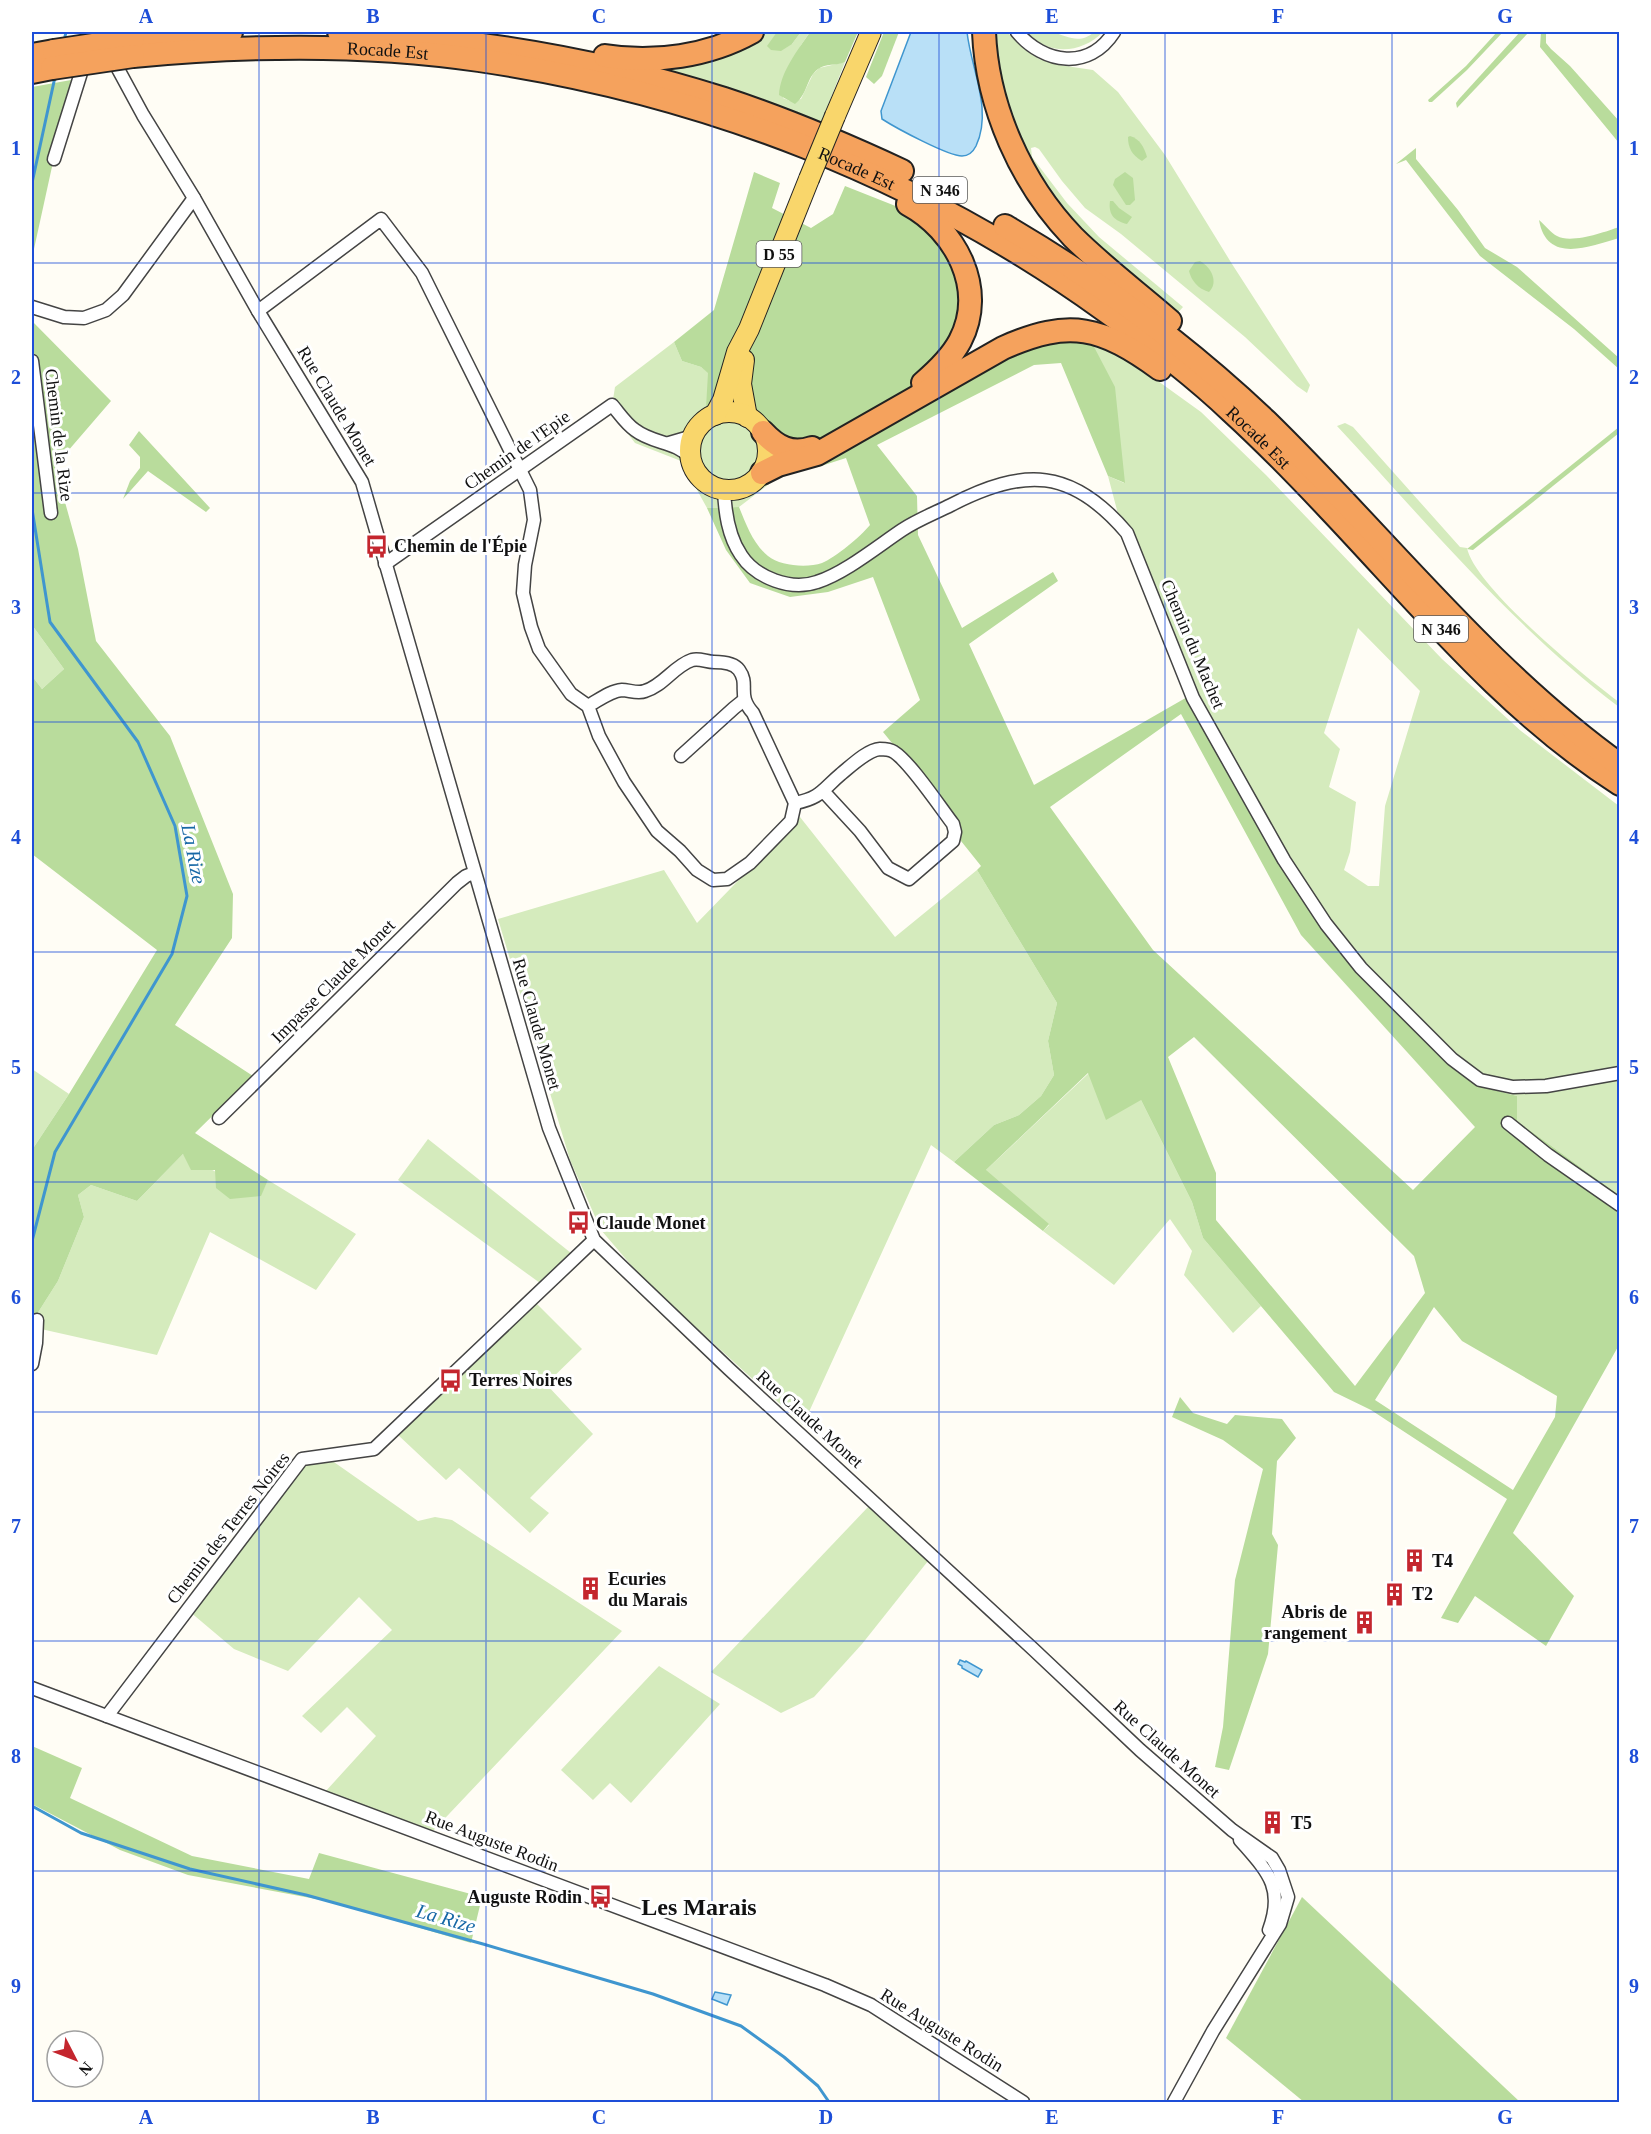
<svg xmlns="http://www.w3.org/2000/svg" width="1651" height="2134" font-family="'Times New Roman',serif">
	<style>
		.green { fill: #d5ebbd; fill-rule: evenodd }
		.forest { fill: #b9dc9c; fill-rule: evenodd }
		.water { fill: #b9e0f7; stroke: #3f96cf; stroke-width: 1.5 }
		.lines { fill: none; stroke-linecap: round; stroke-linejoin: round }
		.stream { stroke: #3f96cf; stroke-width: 3 }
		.street-casing { stroke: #444; stroke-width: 15 }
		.primary-casing { stroke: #222; stroke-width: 22 }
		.highway-casing { stroke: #222; stroke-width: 26 }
		.street { stroke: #fff; stroke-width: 12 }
		.primary { stroke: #f9d66b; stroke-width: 20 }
		.highway { stroke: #f5a25d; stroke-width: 22 }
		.primary-bridge-casing { stroke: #222; stroke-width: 22; stroke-linecap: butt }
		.highway-bridge-casing { stroke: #222; stroke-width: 26; stroke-linecap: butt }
		.primary-bridge { stroke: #f9d66b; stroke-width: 20 }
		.highway-bridge { stroke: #f5a25d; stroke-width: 22 }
		.grid { fill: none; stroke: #1d4ed8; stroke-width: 1.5; stroke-opacity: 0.55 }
		.labels { text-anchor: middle; stroke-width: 6; stroke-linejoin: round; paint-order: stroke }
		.shield { fill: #fff; stroke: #585858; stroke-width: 1.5 }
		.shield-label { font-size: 16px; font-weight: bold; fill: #111 }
		.street-label { font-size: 18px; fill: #111; stroke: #fff }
		.poi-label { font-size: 18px; font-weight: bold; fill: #111; stroke: #fff; text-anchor: start }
		.water-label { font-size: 20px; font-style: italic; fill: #1768a6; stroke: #fff }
		.district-label { font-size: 24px; font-weight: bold; fill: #111; stroke: #fff }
		.neatline { fill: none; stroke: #1d4ed8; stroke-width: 2 }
		.grid-label { font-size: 20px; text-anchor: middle; font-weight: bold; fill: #1d4ed8 }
	</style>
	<rect width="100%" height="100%" fill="#fffdf5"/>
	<!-- green -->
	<g class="green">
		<polygon points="766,32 777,32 775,33 792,44 801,32 810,32 801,45 783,98 790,101 801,99 813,74 819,68 845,62 821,123 658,68 741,45"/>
		<polygon points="992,32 1007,32 1024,49 1039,59 1059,65 1093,70 1118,92 1165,155 1232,264 1310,385 1307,393 1297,386 1245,337 1121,234 1085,208 1062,181 1039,149 1035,147 1031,148 1032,157 1067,203 1099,237 1183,307 1176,315 1071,222 1027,160 1004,104"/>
		<path d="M1027 32C1035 31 1044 30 1052 32 1067 36 1080 45 1094 32H1103C1081 54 1048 56 1027 32Z"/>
		<polygon points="674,342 682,361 701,367 709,373 707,407 725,378 746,385 781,442 818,467 781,475 739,507 707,508 681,461 635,443 611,412 615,387"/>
		<path d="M1092 343 1126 358 1201 412 1266 475 1442 659 1521 731 1619 806V1195L1517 1121V1096L1486 1088 1457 1072 1370 985 1322 926 1189 696 1127 548 1108 476 1124 483ZM1358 628 1420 691 1385 806 1379 886H1368L1344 870 1350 852 1356 802 1329 787 1340 749 1324 733Z"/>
		<path d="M1345 423 1353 427 1460 547 1467 548C1475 587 1585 677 1619 702V707C1513 627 1427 523 1337 426Z"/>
		<polygon points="32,625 64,669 42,689 32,676"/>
		<polygon points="800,817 895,937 977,870 1057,1003 1048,1041 1054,1075 1041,1096 1019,1115 994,1125 954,1162 931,1145 803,1425 643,1279 601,1230 570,1160 498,919 664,870 697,923"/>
		<polygon points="32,1069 69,1094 32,1150"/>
		<polygon points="1089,1073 1141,1100 1192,1202 1203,1238 1261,1306 1233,1333 1184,1275 1192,1251 1170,1219 1114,1285 1043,1231 1049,1225 985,1171"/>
		<polygon points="428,1139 571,1253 540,1283 398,1180"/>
		<polygon points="183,1154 260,1196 268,1180 356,1234 316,1290 210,1232 157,1355 32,1327 32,1322 58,1281 84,1217 78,1195 91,1185 137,1201"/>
		<polygon points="536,1303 582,1349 546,1384 593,1434 530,1498 549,1513 530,1533 459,1468 446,1480 397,1434"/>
		<polygon points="331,1460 418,1521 435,1517 452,1520 622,1631 432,1832 325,1792 376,1736 347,1707 321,1733 302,1716 392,1630 359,1597 288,1671 234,1649 189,1611 298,1469 314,1461"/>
		<polygon points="869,1506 928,1561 862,1644 814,1697 781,1713 711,1672"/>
		<polygon points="659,1666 720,1704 631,1803 610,1783 593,1800 561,1770"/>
	</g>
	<!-- forest -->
	<g class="forest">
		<polygon points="777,32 801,32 792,44 781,51 771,50 767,46"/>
		<path d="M810 32H858L845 62C836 66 826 63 818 69 806 78 808 94 795 104L779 95C780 72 798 50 810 32Z"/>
		<polygon points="884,32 899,32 882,76 874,84 866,77"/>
		<polygon points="1497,32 1503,32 1467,70 1432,102 1429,102 1428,100 1466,66"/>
		<polygon points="1520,32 1529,32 1457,108 1456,103 1459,99"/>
		<polygon points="1541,32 1546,32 1546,43 1551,49 1570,66 1619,121 1619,143 1540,47"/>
		<polygon points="71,80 32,258 32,87"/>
		<path d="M1130 136C1140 139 1144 147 1147 157L1142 161C1132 155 1128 148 1128 137Z"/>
		<polygon points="1416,148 1416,159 1458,210 1485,248 1517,267 1619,358 1619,369 1574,329 1480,256 1406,160 1396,164"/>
		<path d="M754 172 780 183 772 208 811 228 833 214 845 186 898 207 940 238 955 270 960 310 947 347 929 367C956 363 984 360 1011 354 1046 346 1053 334 1092 343L1115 387 1125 483 1108 476 1061 363 1034 365 877 445 917 496 918 535 962 628 1053 572 1058 581 969 644 1034 785 1189 696 1322 926 1370 985 1457 1072 1486 1088 1517 1096V1121L1619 1195V1345L1513 1533 1574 1596 1546 1646 1475 1596 1458 1623 1441 1618 1507 1499 1371 1410 1334 1392 1203 1238 1192 1202 1141 1100 1106 1120 1088 1073 986 1170 1049 1224 1043 1231 954 1162 994 1125 1019 1115 1041 1096 1054 1075 1048 1041 1057 1003 977 870 981 866 961 841 959 825 883 732 920 700 873 577 828 592 790 597 750 583 726 550 707 508 739 507C746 524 753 544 768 556 780 566 807 568 822 563 836 557 860 537 870 525L846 458 818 467 781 442 725 379 706 408 708 373 701 367 682 361 674 342 714 310ZM1181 714 1301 935 1475 1127 1413 1190 1153 950 1050 807ZM1194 1037 1414 1256 1425 1293 1355 1386 1216 1220V1173L1168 1057ZM1434 1307 1462 1341 1557 1396 1555 1417 1513 1490 1375 1400Z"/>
		<polygon points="1125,172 1133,178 1135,200 1130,205 1126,205 1113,185 1115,179"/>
		<path d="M1110 201H1113L1119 208 1132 217 1127 224C1115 221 1108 215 1110 201Z"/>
		<path d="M1539 220C1545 225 1551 233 1557 236 1571 244 1605 232 1619 227V238C1590 246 1547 265 1539 220Z"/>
		<path d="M1200 261C1211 267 1219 282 1209 292 1198 289 1191 280 1189 271L1195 262Z"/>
		<polygon points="32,321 111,401 55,466 78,549 96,641 170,736 233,894 232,938 175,1025 253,1076 195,1133 268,1180 261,1196 230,1199 216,1188 215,1170 191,1170 183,1154 137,1201 91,1185 78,1195 84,1217 58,1281 32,1322 32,1150 69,1094 157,950 32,854 32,676 42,689 64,669 32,625"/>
		<polygon points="1619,427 1619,433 1473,550 1467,549"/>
		<polygon points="139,431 210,508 206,512 148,471 123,499 130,481 140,468 140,457 129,445"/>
		<polygon points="1180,1397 1193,1413 1227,1424 1235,1415 1282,1419 1296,1438 1277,1461 1272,1534 1278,1545 1268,1654 1229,1770 1215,1767 1223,1727 1235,1580 1263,1469 1223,1440 1172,1417"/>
		<polygon points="32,1746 82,1768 70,1798 192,1856 309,1879 319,1853 482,1897 471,1943 332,1902 188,1875 120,1850 32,1804"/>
		<polygon points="1302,1897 1520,2102 1304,2102 1226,2038"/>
	</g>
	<!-- water -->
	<g class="water">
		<path d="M911 32H967C971 69 993 110 976 146 973 152 969 156 962 156 948 156 896 128 882 119L881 111Z"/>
		<polygon points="960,1660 965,1662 966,1661 982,1670 978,1677 962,1668 962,1666 958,1664"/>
		<polygon points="715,1992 731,1995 727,2005 712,1999"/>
	</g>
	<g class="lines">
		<!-- stream -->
		<g class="stream">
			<polyline points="64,41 66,32"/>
			<polyline points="32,183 55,77"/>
			<polyline points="32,509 50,622 138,742 175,826 187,896 172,954 55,1152 32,1241"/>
			<polyline points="32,1806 81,1833 190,1869 306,1895 483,1944 653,1994 741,2026 784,2057 818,2086 829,2102"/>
		</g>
		<defs>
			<g id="street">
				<polyline points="98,32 143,115 194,198 258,311 362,482 549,1128 594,1240 729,1369 1033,1649 1140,1750 1232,1830 1272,1858 1279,1870 1288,1897 1280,1924 1213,2031 1174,2102"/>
				<path d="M1017 32C1044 64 1089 71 1114 32"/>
				<polyline points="54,159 85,60"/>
				<polyline points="32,307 64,317 84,318 106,310 123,295 194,198"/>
				<path d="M258 311 381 219 422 273 530 490 534 520 525 565 523 593 531 627 539 649 571 694 588 706C599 700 610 691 622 690 629 690 638 694 645 691 663 686 674 666 692 660 700 658 706 662 714 662 723 662 734 663 739 670 750 685 736 694 753 713L795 803 791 821 750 863 727 879 713 880 697 870 680 851 657 831 624 782 599 736 588 706"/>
				<polyline points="32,361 51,513"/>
				<polyline points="669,443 693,436"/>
				<path d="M724 490C725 512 728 536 741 555 756 578 791 591 817 582 845 573 878 546 902 530 917 520 935 513 951 505 1024 467 1072 468 1127 533L1193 698 1284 860 1326 924 1361 968 1452 1059 1480 1080 1513 1087 1546 1086 1620 1073"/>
				<path d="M385 564 612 405C619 413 626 424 635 430 653 444 676 441 691 458"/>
				<polyline points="681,756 734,708 744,700"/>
				<path d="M795 803C821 798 822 790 841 774 851 766 867 750 880 749 884 749 891 750 894 752 910 762 940 807 953 824L955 832 953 841 909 879 888 868 860 831 824 792"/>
				<polyline points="219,1118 457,883 466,876 474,873"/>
				<polyline points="1508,1123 1548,1155 1620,1205"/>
				<polyline points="32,1364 36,1343 37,1320"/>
				<polyline points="32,1688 825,1985 871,2005 1023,2102"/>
				<polyline points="107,1716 302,1459 374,1449 594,1240"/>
				<path d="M1240 1840C1267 1871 1285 1887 1269 1930"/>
			</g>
			<g id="primary">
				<polyline points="835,116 871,32"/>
				<polyline points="744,360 741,384 747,417"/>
				<circle cx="729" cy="451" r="39"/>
				<polyline points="715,415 723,400 737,352 749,329 809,179"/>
			</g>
			<g id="highway">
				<path d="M339 32C469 38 599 59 724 99 785 119 844 144 902 171"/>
				<path d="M984 32C987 106 1021 183 1073 237 1103 267 1138 293 1170 321"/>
				<polyline points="133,39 231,32"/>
				<polyline points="32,55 54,51"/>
				<path id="s1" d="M133 56C248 45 364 43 479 60 704 93 918 176 1103 309 1147 340 1192 374 1232 412 1266 443 1298 476 1330 510 1421 606 1507 712 1620 784"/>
				<path d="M605 56C654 64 709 56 752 32"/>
				<polyline points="32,72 52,68"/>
				<path d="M908 204C956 230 987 289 960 341 951 358 937 371 923 383"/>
				<path d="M1005 226C1099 281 1187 346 1266 421 1384 536 1485 668 1620 765"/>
				<path d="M763 432C777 447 791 455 812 448"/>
				<path d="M762 473 778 465 817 454 1003 348C1070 318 1102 327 1160 369"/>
			</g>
		</defs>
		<!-- street casing -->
		<use href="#street" class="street-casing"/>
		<!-- primary casing -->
		<use href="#primary" class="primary-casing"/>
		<!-- highway casing -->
		<use href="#highway" class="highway-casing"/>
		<!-- street -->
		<use href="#street" class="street"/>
		<!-- primary -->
		<use href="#primary" class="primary"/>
		<!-- highway -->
		<use href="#highway" class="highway"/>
		<defs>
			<polyline id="primary-bridge" points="809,179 835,116"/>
			<g id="highway-bridge">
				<polyline points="54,51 133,39"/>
				<polyline points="52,68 133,56"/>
			</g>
		</defs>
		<!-- primary-bridge casing -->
		<use href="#primary-bridge" class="primary-bridge-casing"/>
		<!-- highway-bridge casing -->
		<use href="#highway-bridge" class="highway-bridge-casing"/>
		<!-- primary-bridge -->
		<use href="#primary-bridge" class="primary-bridge"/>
		<!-- highway-bridge -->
		<use href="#highway-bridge" class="highway-bridge"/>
	</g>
	<!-- grid -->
	<path class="grid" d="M259 32V2102M486 32V2102M712 32V2102M939 32V2102M1165 32V2102M1392 32V2102M32 263H1620M32 493H1620M32 722H1620M32 952H1620M32 1182H1620M32 1412H1620M32 1641H1620M32 1871H1620"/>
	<!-- icons -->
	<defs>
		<symbol id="bus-bare" viewBox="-9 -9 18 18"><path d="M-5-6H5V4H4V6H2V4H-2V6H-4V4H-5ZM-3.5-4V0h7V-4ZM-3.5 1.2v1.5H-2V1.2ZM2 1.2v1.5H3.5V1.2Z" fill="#c4262e" stroke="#fff" stroke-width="2.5" paint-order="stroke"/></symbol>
		<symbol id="building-bare" viewBox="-9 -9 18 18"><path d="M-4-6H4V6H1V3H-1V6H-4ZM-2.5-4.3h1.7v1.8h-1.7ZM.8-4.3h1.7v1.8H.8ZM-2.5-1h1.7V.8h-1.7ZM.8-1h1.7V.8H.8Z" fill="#c4262e" stroke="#fff" stroke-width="2.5" paint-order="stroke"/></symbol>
	</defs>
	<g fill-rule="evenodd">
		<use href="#bus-bare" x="360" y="530" width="33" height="33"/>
		<use href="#bus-bare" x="562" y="1206" width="33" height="33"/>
		<use href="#bus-bare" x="434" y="1364" width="33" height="33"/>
		<use href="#building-bare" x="1398" y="1544" width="33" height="33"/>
		<use href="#building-bare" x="574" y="1572" width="33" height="33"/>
		<use href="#building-bare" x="1378" y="1578" width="33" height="33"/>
		<use href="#building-bare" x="1348" y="1606" width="33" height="33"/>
		<use href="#building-bare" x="1256" y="1806" width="33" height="33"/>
		<use href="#bus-bare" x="584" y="1880" width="33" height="33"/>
	</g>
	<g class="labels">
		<!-- shield labels -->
		<g class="shield">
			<rect x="913" y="177" width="54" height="26" rx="4.5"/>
			<rect x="756.5" y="241" width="45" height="26" rx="4.5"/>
			<rect x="1414" y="616" width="54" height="26" rx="4.5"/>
		</g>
		<g class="shield-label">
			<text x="940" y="196">N 346</text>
			<text x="779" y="260">D 55</text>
			<text x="1441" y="635">N 346</text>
		</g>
		<!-- street labels -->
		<g class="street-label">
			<text dy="6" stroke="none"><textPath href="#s1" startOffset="255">Rocade Est</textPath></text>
			<text dy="6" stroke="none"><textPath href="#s1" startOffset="741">Rocade Est</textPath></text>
			<text transform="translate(337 406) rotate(59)" y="6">Rue Claude Monet</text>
			<text transform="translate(59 435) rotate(83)" y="6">Chemin de la Rize</text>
			<text dy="6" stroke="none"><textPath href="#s1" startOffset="1227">Rocade Est</textPath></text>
			<text transform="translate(517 450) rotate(-35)" y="6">Chemin de l'Epie</text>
			<text transform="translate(1193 644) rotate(67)" y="6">Chemin du Machet</text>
			<text transform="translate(333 981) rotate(-45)" y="6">Impasse Claude Monet</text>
			<text transform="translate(537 1024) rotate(74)" y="6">Rue Claude Monet</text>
			<text transform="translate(810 1419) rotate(42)" y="6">Rue Claude Monet</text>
			<text transform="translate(228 1528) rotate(-52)" y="6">Chemin des Terres Noires</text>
			<text transform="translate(1167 1749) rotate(42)" y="6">Rue Claude Monet</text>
			<text transform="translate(492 1841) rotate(21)" y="6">Rue Auguste Rodin</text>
			<text transform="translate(942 2030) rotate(32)" y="6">Rue Auguste Rodin</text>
		</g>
		<!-- poi labels -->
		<g class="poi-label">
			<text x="394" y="552">Chemin de l'Épie</text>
			<text x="596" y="1229">Claude Monet</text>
			<text x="469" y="1386">Terres Noires</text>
			<text x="1432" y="1567">T4</text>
			<text x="608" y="1585">Ecuries<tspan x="608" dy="21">du Marais</tspan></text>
			<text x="1412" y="1600">T2</text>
			<text x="1347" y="1618" text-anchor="end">Abris de<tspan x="1347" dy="21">rangement</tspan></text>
			<text x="1291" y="1829">T5</text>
			<text x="582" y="1903" text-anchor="end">Auguste Rodin</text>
		</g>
		<!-- water labels -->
		<g class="water-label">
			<text transform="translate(194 854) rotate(79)" y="7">La Rize</text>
			<text transform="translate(446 1918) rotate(16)" y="7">La Rize</text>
		</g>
		<!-- district labels -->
		<g class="district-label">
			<text x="699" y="1915">Les Marais</text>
		</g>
	</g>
	<!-- border -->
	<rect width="1651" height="2134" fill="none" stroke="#ffffff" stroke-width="66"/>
	<!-- north arrow -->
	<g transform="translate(75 2059) rotate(132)"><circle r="28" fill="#ffffff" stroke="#a0a0a0" stroke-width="1.5"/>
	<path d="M0-4.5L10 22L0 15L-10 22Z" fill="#c4262e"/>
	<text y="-9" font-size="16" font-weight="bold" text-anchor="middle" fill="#111111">N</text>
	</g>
	<rect x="33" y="33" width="1585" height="2068" class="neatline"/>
	<g class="grid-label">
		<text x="146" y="23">A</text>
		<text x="373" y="23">B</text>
		<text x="599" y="23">C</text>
		<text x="826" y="23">D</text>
		<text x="1052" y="23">E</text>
		<text x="1278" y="23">F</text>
		<text x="1505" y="23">G</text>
		<text x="16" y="155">1</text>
		<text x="1634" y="155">1</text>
		<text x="16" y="384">2</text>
		<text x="1634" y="384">2</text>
		<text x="16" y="614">3</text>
		<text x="1634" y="614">3</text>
		<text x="16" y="844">4</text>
		<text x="1634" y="844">4</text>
		<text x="16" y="1074">5</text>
		<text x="1634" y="1074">5</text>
		<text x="16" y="1304">6</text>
		<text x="1634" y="1304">6</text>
		<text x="16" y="1533">7</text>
		<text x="1634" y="1533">7</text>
		<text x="16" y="1763">8</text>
		<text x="1634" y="1763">8</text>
		<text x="16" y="1993">9</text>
		<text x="1634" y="1993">9</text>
		<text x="146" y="2124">A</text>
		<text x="373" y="2124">B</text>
		<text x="599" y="2124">C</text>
		<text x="826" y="2124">D</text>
		<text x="1052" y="2124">E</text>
		<text x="1278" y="2124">F</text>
		<text x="1505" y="2124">G</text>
	</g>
</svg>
